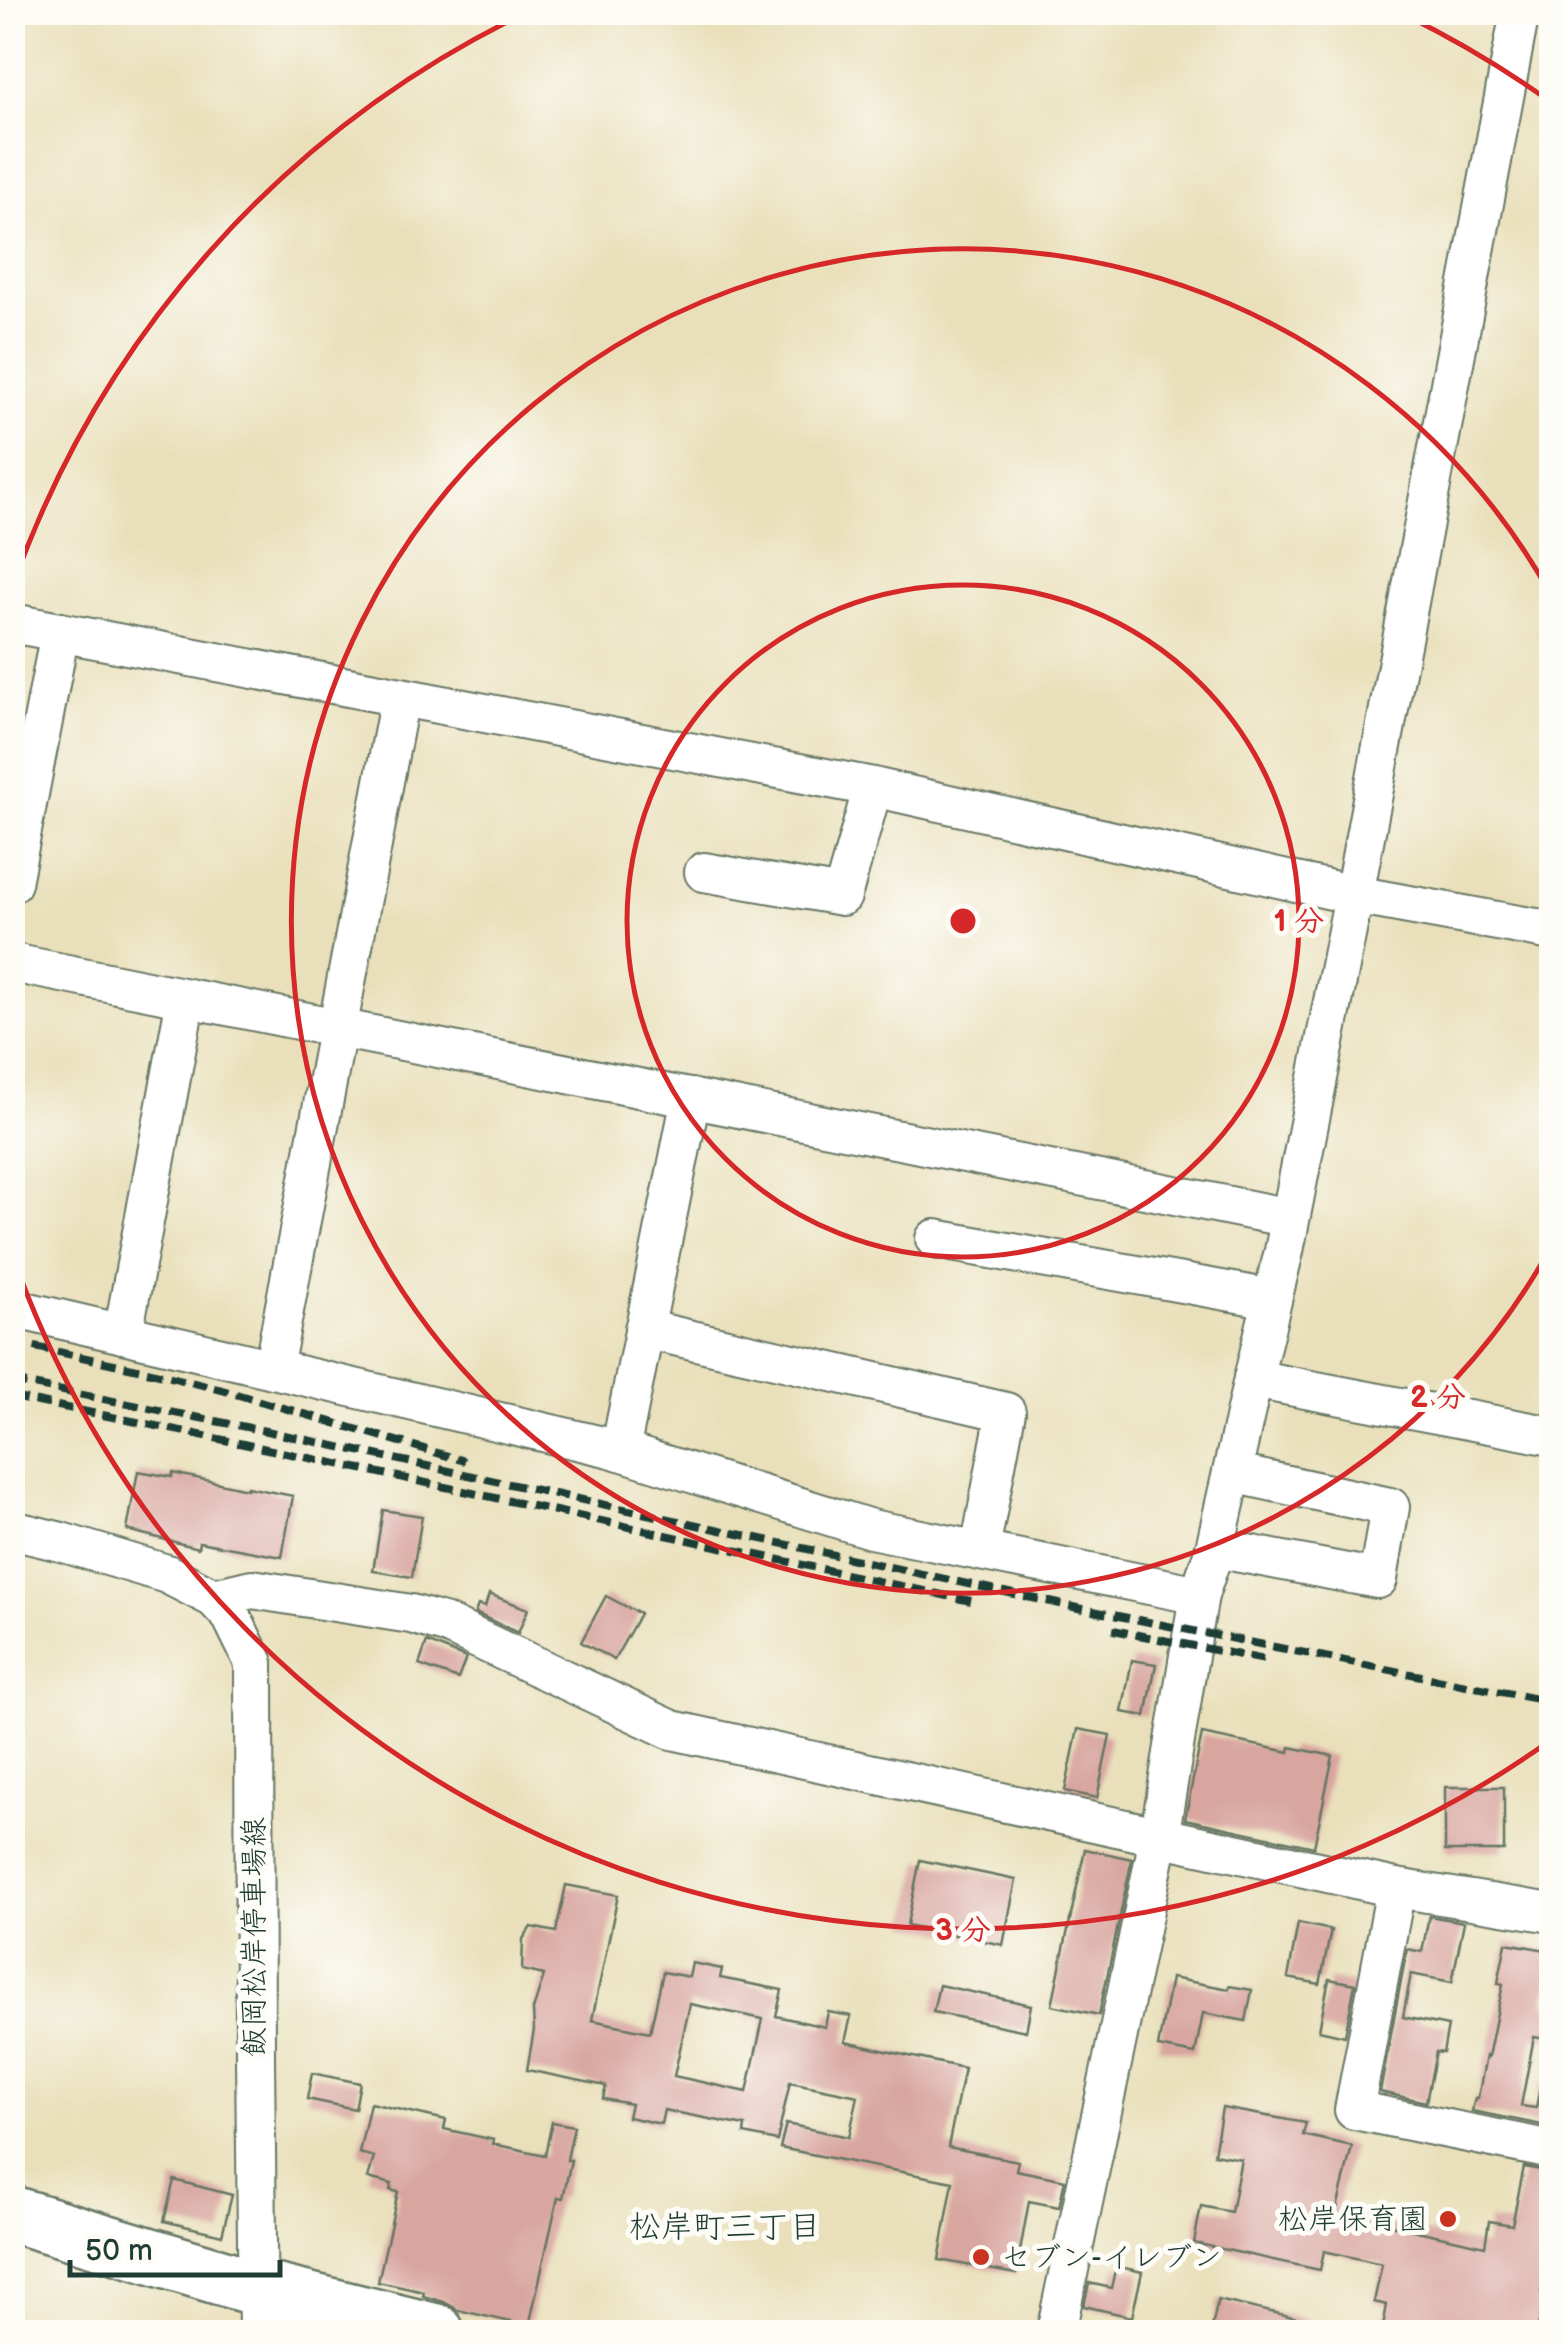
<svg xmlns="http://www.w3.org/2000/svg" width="1564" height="2345" font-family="'Balsamiq Sans','Klee One',sans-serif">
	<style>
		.building { fill: #d8a59f; fill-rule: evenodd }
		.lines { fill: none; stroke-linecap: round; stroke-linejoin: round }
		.minor-casing { stroke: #667663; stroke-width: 42 }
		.highway-casing { stroke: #667663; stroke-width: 60 }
		.minor { stroke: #fff; stroke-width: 38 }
		.highway { stroke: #fff; stroke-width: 55 }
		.rail { stroke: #1f3d34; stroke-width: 8; stroke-dasharray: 15 8; stroke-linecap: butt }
		.ring { fill: none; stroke: #d62828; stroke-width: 5 }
		.poi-dot { fill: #c8321e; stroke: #fdfcf7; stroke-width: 4 }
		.labels { text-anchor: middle; stroke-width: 10; stroke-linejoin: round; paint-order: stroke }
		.street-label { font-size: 30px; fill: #1f3d34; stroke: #fdfcf7 }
		.poi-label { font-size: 30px; fill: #1f3d34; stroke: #fdfcf7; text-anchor: end }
		.neighbourhood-label { font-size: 32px; fill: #1f3d34; stroke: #fdfcf7 }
		.centre { fill: #d62828; stroke: #fdfcf7; stroke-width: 5 }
		.ring-label { font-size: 30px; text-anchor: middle; font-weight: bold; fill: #d62828; stroke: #fdfcf7; stroke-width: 10; stroke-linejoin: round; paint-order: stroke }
	</style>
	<rect width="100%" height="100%" fill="#fdfcf7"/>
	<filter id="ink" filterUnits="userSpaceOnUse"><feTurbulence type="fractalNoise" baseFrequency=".01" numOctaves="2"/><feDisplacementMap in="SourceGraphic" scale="20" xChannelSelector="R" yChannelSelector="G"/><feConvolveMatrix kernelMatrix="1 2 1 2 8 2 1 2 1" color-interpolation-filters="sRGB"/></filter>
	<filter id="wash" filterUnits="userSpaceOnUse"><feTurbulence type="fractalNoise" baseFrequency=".0048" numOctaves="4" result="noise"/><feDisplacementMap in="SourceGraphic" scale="40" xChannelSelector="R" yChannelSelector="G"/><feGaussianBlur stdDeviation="2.25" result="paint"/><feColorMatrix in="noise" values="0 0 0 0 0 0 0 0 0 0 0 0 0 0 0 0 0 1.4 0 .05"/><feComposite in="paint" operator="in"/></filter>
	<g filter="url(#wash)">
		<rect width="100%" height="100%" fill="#e9e0bb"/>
		<g id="blocks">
			<!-- building -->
			<g class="building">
				<polygon points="138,1471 172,1477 173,1473 247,1489 247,1487 293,1496 282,1557 199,1542 198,1548 127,1530"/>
				<polygon points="383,1510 422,1516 412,1577 373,1571"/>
				<polygon points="489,1594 528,1609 518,1633 475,1613 478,1605 485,1607"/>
				<polygon points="606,1596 640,1614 614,1660 581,1642"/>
				<polygon points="427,1642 466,1658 458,1679 419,1665"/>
				<polygon points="1132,1660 1156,1664 1146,1716 1122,1712"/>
				<polygon points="1078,1729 1110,1735 1097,1798 1065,1791"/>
				<polygon points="1202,1734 1289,1752 1290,1747 1333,1756 1314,1847 1185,1819"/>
				<rect x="1445" y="1787" width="59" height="64"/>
				<polygon points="1085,1849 1132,1859 1099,2015 1052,2005"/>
				<polygon points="920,1860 1016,1880 1003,1945 907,1925"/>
				<path d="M566 1885 618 1895 592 2020 650 2032 663 1972 689 1977 692 1963 722 1969 720 1978 782 1990 776 2016 825 2027 828 2012 851 2016 845 2042 964 2068 948 2147 1018 2161 1016 2170 1065 2180 1059 2207 1029 2201 1016 2274 939 2260 953 2182 780 2148 786 2124 849 2137 858 2096 790 2082 777 2141 744 2134 745 2126 664 2110 661 2124 628 2117 631 2104 603 2099 606 2086 527 2070 534 2030 533 2010 544 1975 522 1970 523 1939 531 1927 556 1932ZM690 2004 763 2019 747 2092 674 2076Z"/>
				<polygon points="1429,1916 1464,1922 1452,1982 1411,1974 1403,2017 1448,2026 1443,2053 1436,2052 1426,2102 1380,2092 1407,1949 1422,1952"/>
				<polygon points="1298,1923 1331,1930 1320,1984 1288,1978"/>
				<polygon points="1506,1943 1552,1951 1552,1972 1545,2004 1552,2005 1552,2040 1534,2037 1521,2106 1536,2108 1541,2082 1552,2083 1552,2127 1472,2111 1475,2098 1478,2098 1486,2056 1488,2057 1503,1984 1498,1983"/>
				<polygon points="1171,1978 1229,1989 1229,1986 1252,1990 1246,2021 1203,2013 1195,2054 1158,2047"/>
				<polygon points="1329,1979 1355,1984 1345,2036 1319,2030"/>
				<polygon points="939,1985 1031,2005 1026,2031 933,2012"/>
				<polygon points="312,2073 360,2083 355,2109 307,2099"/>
				<polygon points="370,2103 446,2120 444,2129 494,2140 493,2144 545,2155 552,2122 574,2126 567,2160 571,2160 563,2198 558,2197 529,2326 458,2310 444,2302 423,2296 424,2292 378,2282 398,2192 390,2190 392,2184 368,2178 374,2157 359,2153"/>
				<polygon points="1222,2108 1306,2123 1303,2135 1352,2146 1336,2213 1485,2246 1489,2221 1512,2225 1524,2167 1552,2172 1552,2239 1541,2292 1545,2293 1537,2332 1485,2332 1427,2321 1425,2332 1382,2332 1387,2305 1374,2302 1382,2264 1324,2251 1320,2270 1194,2243 1201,2206 1231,2212 1241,2159 1214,2154"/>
				<polygon points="174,2180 232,2195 222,2235 164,2221"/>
				<polygon points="1116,2266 1142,2272 1132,2317 1084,2306 1089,2283 1111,2288"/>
				<polygon points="1218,2300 1320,2323 1319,2332 1211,2332"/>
			</g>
		</g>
	</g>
	<g filter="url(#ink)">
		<use href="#blocks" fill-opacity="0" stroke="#667663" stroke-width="2.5"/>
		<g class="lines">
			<defs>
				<g id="minor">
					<polyline points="12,623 873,787 1354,895 1552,931"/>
					<polyline points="704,872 842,896 873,787"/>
					<polyline points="12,883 60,632"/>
					<polyline points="12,963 1290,1218"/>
					<polyline points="935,1239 1272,1299"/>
					<polyline points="12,1308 611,1448 871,1529 1199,1595"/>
					<polyline points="644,1329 1006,1412 980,1550"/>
					<polyline points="123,1334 186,998"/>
					<polyline points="273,1369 400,697"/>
					<polyline points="1253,1379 1552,1436"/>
					<polyline points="620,1451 691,1098"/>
					<polyline points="12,1530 61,1542 167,1574 214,1598 231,1616 254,1663 255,2057 258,2332"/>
					<polyline points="1215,1548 1378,1579 1390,1507 1232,1473"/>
					<polyline points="214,1598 252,1589 411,1614 446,1624 672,1730 1396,1888 1552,1913"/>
					<polyline points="1396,1888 1354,2110 1552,2150"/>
					<polyline points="1056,2332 1159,1838 1199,1595 1215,1548 1253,1379 1284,1251 1354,895 1520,12"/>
				</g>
				<polyline id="highway" points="12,2214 257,2288 436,2332"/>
			</defs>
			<!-- minor casing -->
			<use href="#minor" class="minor-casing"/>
			<!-- highway casing -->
			<use href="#highway" class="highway-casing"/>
			<!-- minor -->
			<use href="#minor" class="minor"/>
			<!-- highway -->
			<use href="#highway" class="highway"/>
			<!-- rail -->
			<g class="rail">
				<polyline points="12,1342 147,1371 222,1390 465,1461"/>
				<polyline points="12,1381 271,1432 1078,1608 1552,1702"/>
				<path d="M12 1397C333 1460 651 1533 971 1601"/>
				<polyline points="1113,1630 1270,1661"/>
			</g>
		</g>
	</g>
	<!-- distance rings -->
	<g class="ring">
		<circle cx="963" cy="921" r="336"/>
		<path d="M1551 1247A672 672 0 1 1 1551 595"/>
		<path d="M1548 1742A1008 1008 0 0 1 13 1257M13 585A1008 1008 0 0 1 521 15M1405 15A1008 1008 0 0 1 1548 100"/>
	</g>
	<!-- markers -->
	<g class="poi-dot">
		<circle cx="1448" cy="2219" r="10"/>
		<circle cx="981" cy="2257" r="10"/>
	</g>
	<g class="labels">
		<!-- street labels -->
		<g class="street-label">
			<text transform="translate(254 1937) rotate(-90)" y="10">飯岡松岸停車場線</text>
		</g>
		<!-- poi labels -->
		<g class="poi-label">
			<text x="1428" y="2229">松岸保育園</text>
			<text x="1001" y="2267" text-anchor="start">セブン-イレブン</text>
		</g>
		<!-- neighbourhood labels -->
		<g class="neighbourhood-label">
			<text x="725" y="2237">松岸町三丁目</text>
		</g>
	</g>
	<circle cx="963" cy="921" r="15" class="centre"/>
	<g class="ring-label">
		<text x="1299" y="931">1 分</text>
		<text x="1438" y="1407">2 分</text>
		<text x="963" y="1940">3 分</text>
	</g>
	<!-- margin -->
	<rect width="1564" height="2345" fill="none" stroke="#fdfcf7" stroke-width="50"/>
	<!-- scale -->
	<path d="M70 2260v15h210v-15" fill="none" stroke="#1f3d34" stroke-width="5"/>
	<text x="85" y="2260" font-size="30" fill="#1f3d34" stroke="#fdfcf7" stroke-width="8" paint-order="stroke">50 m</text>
</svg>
